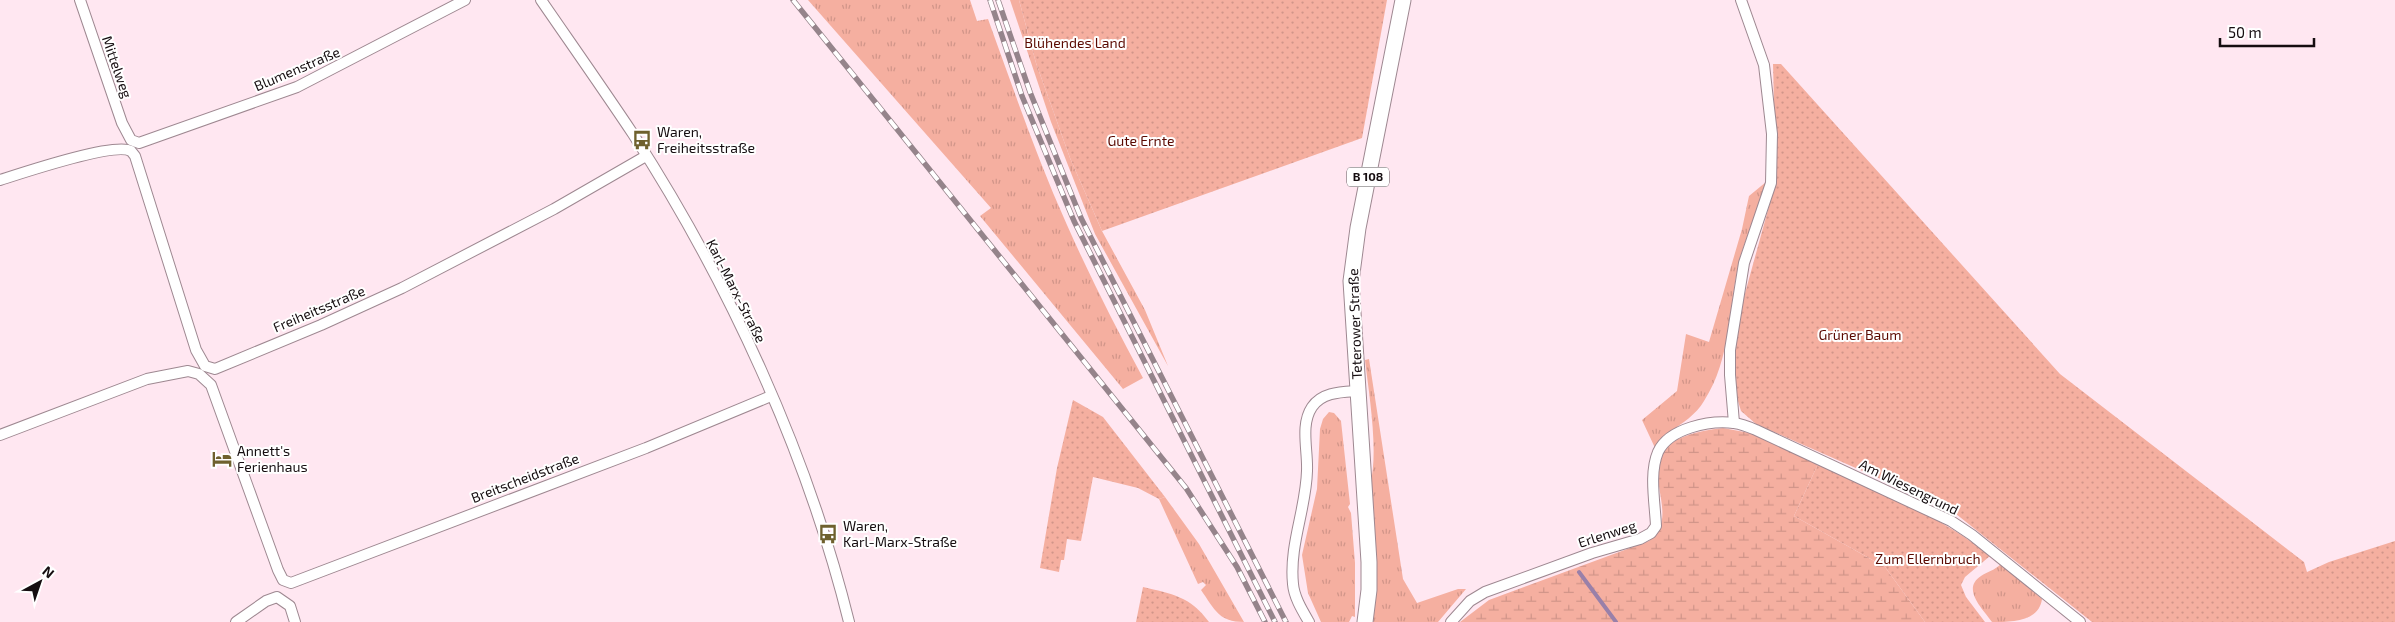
<svg xmlns="http://www.w3.org/2000/svg" width="2395" height="622" font-family="'Exo 2',sans-serif">
	<style>
		.grass { fill: url(#grass-tufts) }
		.wetland { fill: url(#wetland-marsh) }
		.garden { fill: url(#garden-dots) }
		.lines { fill: none; stroke-linecap: round; stroke-linejoin: round }
		.stream { stroke: #9980a9; stroke-width: 4 }
		.minor-casing { stroke: #9e8891; stroke-width: 12 }
		.primary-casing { stroke: #9e8891; stroke-width: 17 }
		.minor { stroke: #fff; stroke-width: 10 }
		.primary { stroke: #fff; stroke-width: 15 }
		.rail-casing { stroke: #95848b; stroke-width: 5.5 }
		.rail { stroke: #fff; stroke-width: 4; stroke-dasharray: 11; stroke-linecap: butt }
		.labels { text-anchor: middle; stroke-width: 4; stroke-linejoin: round; paint-order: stroke }
		.shield { fill: #fff; stroke: #5b5658; stroke-width: 1 }
		.shield-label { font-size: 12px; font-weight: bold; fill: #150d10 }
		.park-label { font-size: 14px; fill: #5a0900; stroke: #fff }
		.street-label { font-size: 14px; fill: #150d10; stroke: #fff }
		.poi-label { font-size: 14px; fill: #150d10; stroke: #fff; text-anchor: start }
	</style>
	<defs>
		<pattern id="grass-tufts" width="24" height="20" patternUnits="userSpaceOnUse" patternTransform="scale(1.25)"><rect width="24" height="20" fill="#f5afa0"/><path d="M3 7l-1-3M5 7V3M7 7l1-3M15 17l-1-3M17 17v-4M19 17l1-3" fill="none" stroke="#d19589"/></pattern>
		<pattern id="wetland-marsh" width="20" height="14" patternUnits="userSpaceOnUse" patternTransform="scale(1.25)"><rect width="20" height="14" fill="#f5afa0"/><path d="M1 5h8M5 5V1M11 12h8M15 12V8" fill="none" stroke="#d19589"/></pattern>
		<pattern id="garden-dots" width="8" height="8" patternUnits="userSpaceOnUse" patternTransform="scale(1.25)"><rect width="8" height="8" fill="#f5afa0"/><path d="M2 2h.1M6 6h.1" fill="none" stroke="#d19589" stroke-width="1.8" stroke-linecap="round"/></pattern>
	</defs>
	<rect width="100%" height="100%" fill="#ffe7f1"/>
	<!-- grass -->
	<g class="grass">
		<path d="M808 0H970L977 21 988 19C1013 88 1037 158 1067 225 1090 277 1116 328 1143 378L1123 389 980 216 991 208Z"/>
		<polygon points="1010,0 1019,0 1036,63 1070,158 1102,231 1145,310 1168,366 1095,234 1051,122"/>
		<path d="M1766 182C1761 209 1747 232 1740 258 1728 306 1732 358 1704 401 1696 415 1682 423 1670 432 1664 436 1660 444 1656 450L1642 420 1677 391 1686 334 1709 342 1742 229 1749 196Z"/>
		<path d="M1369 359 1403 579 1417 603 1458 589H1466L1438 622H1373C1379 576 1374 531 1370 485 1379 452 1369 395 1365 360Z"/>
		<polygon points="1329,412 1334,413 1341,421 1350,504 1348,507 1351,513 1355,563 1355,617 1352,616 1349,622 1321,622 1308,593 1302,555 1317,489 1320,429 1323,419"/>
		<path d="M1165 497 1199 544 1244 622C1219 622 1215 610 1201 590L1206 585 1203 582 1198 584 1159 499Z"/>
		<path d="M2001 564 2042 599C2039 622 2011 622 1992 622 1983 609 1961 589 1981 576 1987 572 1995 570 2001 564Z"/>
	</g>
	<!-- wetland -->
	<path class="wetland" d="M1723 428 1755 434 1818 464 1794 516 1885 567 1925 622H1460L1489 600 1649 541C1693 509 1604 441 1723 428Z"/>
	<!-- garden -->
	<g class="garden">
		<polygon points="1019,0 1387,0 1362,138 1102,231 1070,158 1036,63"/>
		<polygon points="1773,64 1781,64 2060,374 2304,562 2307,572 2329,562 2395,541 2395,622 2092,622 1951,510 1756,424 1741,411 1737,398 1733,351 1739,315 1776,181"/>
		<polygon points="1073,400 1103,417 1165,497 1159,499 1138,488 1093,477 1081,541 1067,539 1064,560 1061,560 1059,572 1040,568 1057,468"/>
		<path d="M1818 464C1877 491 1940 515 1990 556L1965 577 1961 585 1966 597 1985 622H1925L1885 567 1794 516Z"/>
		<path d="M1143 587C1172 594 1190 596 1209 622H1136Z"/>
	</g>
	<g class="lines">
		<!-- stream -->
		<polyline class="stream" points="1579,572 1616,622"/>
		<defs>
			<g id="minor">
				<polyline points="80,0 122,123 131,140 139,143 297,87 465,0"/>
				<path d="M541 0C572 45 603 89 633 134 728 281 807 452 849 622"/>
				<path d="M0 180C22 173 114 142 131 151L135 156 196 350 205 366 215 369 321 325 402 288 554 209 646 156"/>
				<polyline points="1734,423 1730,375 1730,350 1744,263 1771,183 1772,134 1764,65 1741,0"/>
				<polyline points="0,435 147,379 188,371 199,374 211,385 278,570 283,580 291,583 646,448 771,396"/>
				<polyline points="236,622 266,601 277,597 290,606 295,622"/>
				<path d="M1309 622C1302 610 1294 597 1293 584 1289 545 1306 509 1307 471 1308 450 1300 425 1312 407 1322 392 1341 392 1357 391"/>
				<path d="M1451 622 1470 601 1485 592 1592 553 1640 539 1651 533 1656 526C1655 503 1649 473 1658 452 1669 428 1710 420 1734 423 1741 424 1749 427 1756 430L1951 521 1972 535 2080 622"/>
			</g>
			<polyline id="primary" points="1365,622 1369,590 1369,562 1351,281 1358,228 1403,0"/>
		</defs>
		<!-- minor casing -->
		<use href="#minor" class="minor-casing"/>
		<!-- primary casing -->
		<use href="#primary" class="primary-casing"/>
		<!-- minor -->
		<use href="#minor" class="minor"/>
		<!-- primary -->
		<use href="#primary" class="primary"/>
		<defs>
			<g id="rail">
				<polyline points="793,0 1186,488 1237,567 1265,622"/>
				<polyline points="990,0 1022,96 1074,221 1275,622"/>
				<polyline points="998,0 1030,92 1081,218 1286,622"/>
			</g>
		</defs>
		<!-- rail casing -->
		<use href="#rail" class="rail-casing"/>
		<!-- rail -->
		<use href="#rail" class="rail"/>
	</g>
	<!-- icons -->
	<defs>
		<symbol id="bus-bare" viewBox="-9 -9 18 18"><path d="M-5-6H5V4H4V6H2V4H-2V6H-4V4H-5ZM-3.5-4V0h7V-4ZM-3.5 1.2v1.5H-2V1.2ZM2 1.2v1.5H3.5V1.2Z" fill="#6f612e" stroke="#fff" stroke-width="2.5" paint-order="stroke"/></symbol>
		<symbol id="hotel-bare" viewBox="-9 -9 18 18"><path d="M-6-4.5h1.5V1H6V5H4.5V3h-9V5H-6ZM-4 0a1.8 1.8 0 1 1 3.6 0ZM.5 0V-2.5h3Q6-2.5 6 0Z" fill="#6f612e" stroke="#fff" stroke-width="2.5" paint-order="stroke"/></symbol>
	</defs>
	<g fill-rule="evenodd">
		<use href="#bus-bare" x="628" y="126" width="28" height="28"/>
		<use href="#hotel-bare" x="208" y="445" width="28" height="28"/>
		<use href="#bus-bare" x="814" y="520" width="28" height="28"/>
	</g>
	<g class="labels">
		<!-- shield labels -->
		<rect class="shield" x="1347" y="167.5" width="42" height="19" rx="4"/>
		<g class="shield-label">
			<text x="1368" y="181">B 108</text>
		</g>
		<!-- park labels -->
		<g class="park-label">
			<text x="1075" y="48">Blühendes Land</text>
			<text x="1141" y="146">Gute Ernte</text>
			<text x="1860" y="340">Grüner Baum</text>
			<text x="1928" y="564">Zum Ellernbruch</text>
		</g>
		<!-- street labels -->
		<g class="street-label">
			<text transform="translate(117 67) rotate(71)" y="5">Mittelweg</text>
			<text transform="translate(297 69) rotate(-23)" y="5">Blumenstraße</text>
			<text transform="translate(736 291) rotate(63)" y="5">Karl-Marx-Straße</text>
			<text transform="translate(319 309) rotate(-23)" y="5">Freiheitsstraße</text>
			<text transform="translate(1355 324) rotate(-92)" y="5">Teterower Straße</text>
			<text transform="translate(525 478) rotate(-21)" y="5">Breitscheidstraße</text>
			<text transform="translate(1909 487) rotate(26)" y="5">Am Wiesengrund</text>
			<text transform="translate(1607 534) rotate(-18)" y="5">Erlenweg</text>
		</g>
		<!-- poi labels -->
		<g class="poi-label">
			<text x="657" y="137">Waren,<tspan x="657" dy="16">Freiheitsstraße</tspan></text>
			<text x="237" y="456">Annett's<tspan x="237" dy="16">Ferienhaus</tspan></text>
			<text x="843" y="531">Waren,<tspan x="843" dy="16">Karl-Marx-Straße</tspan></text>
		</g>
	</g>
	<!-- north arrow -->
	<g transform="translate(40 582) rotate(40)" stroke="#ffffff" stroke-width="4" paint-order="stroke">
	<path d="M0-4L9 19L0 12L-9 19Z" fill="#150d10"/>
	<text y="-8" font-size="14" font-weight="bold" text-anchor="middle" fill="#150d10">N</text>
	</g>
	<!-- scale -->
	<path d="M2220 38v8h94v-8" fill="none" stroke="#150d10" stroke-width="2.5"/>
	<text x="2228" y="38" font-size="15" fill="#150d10" stroke="#ffffff" stroke-width="4" paint-order="stroke">50 m</text>
</svg>
